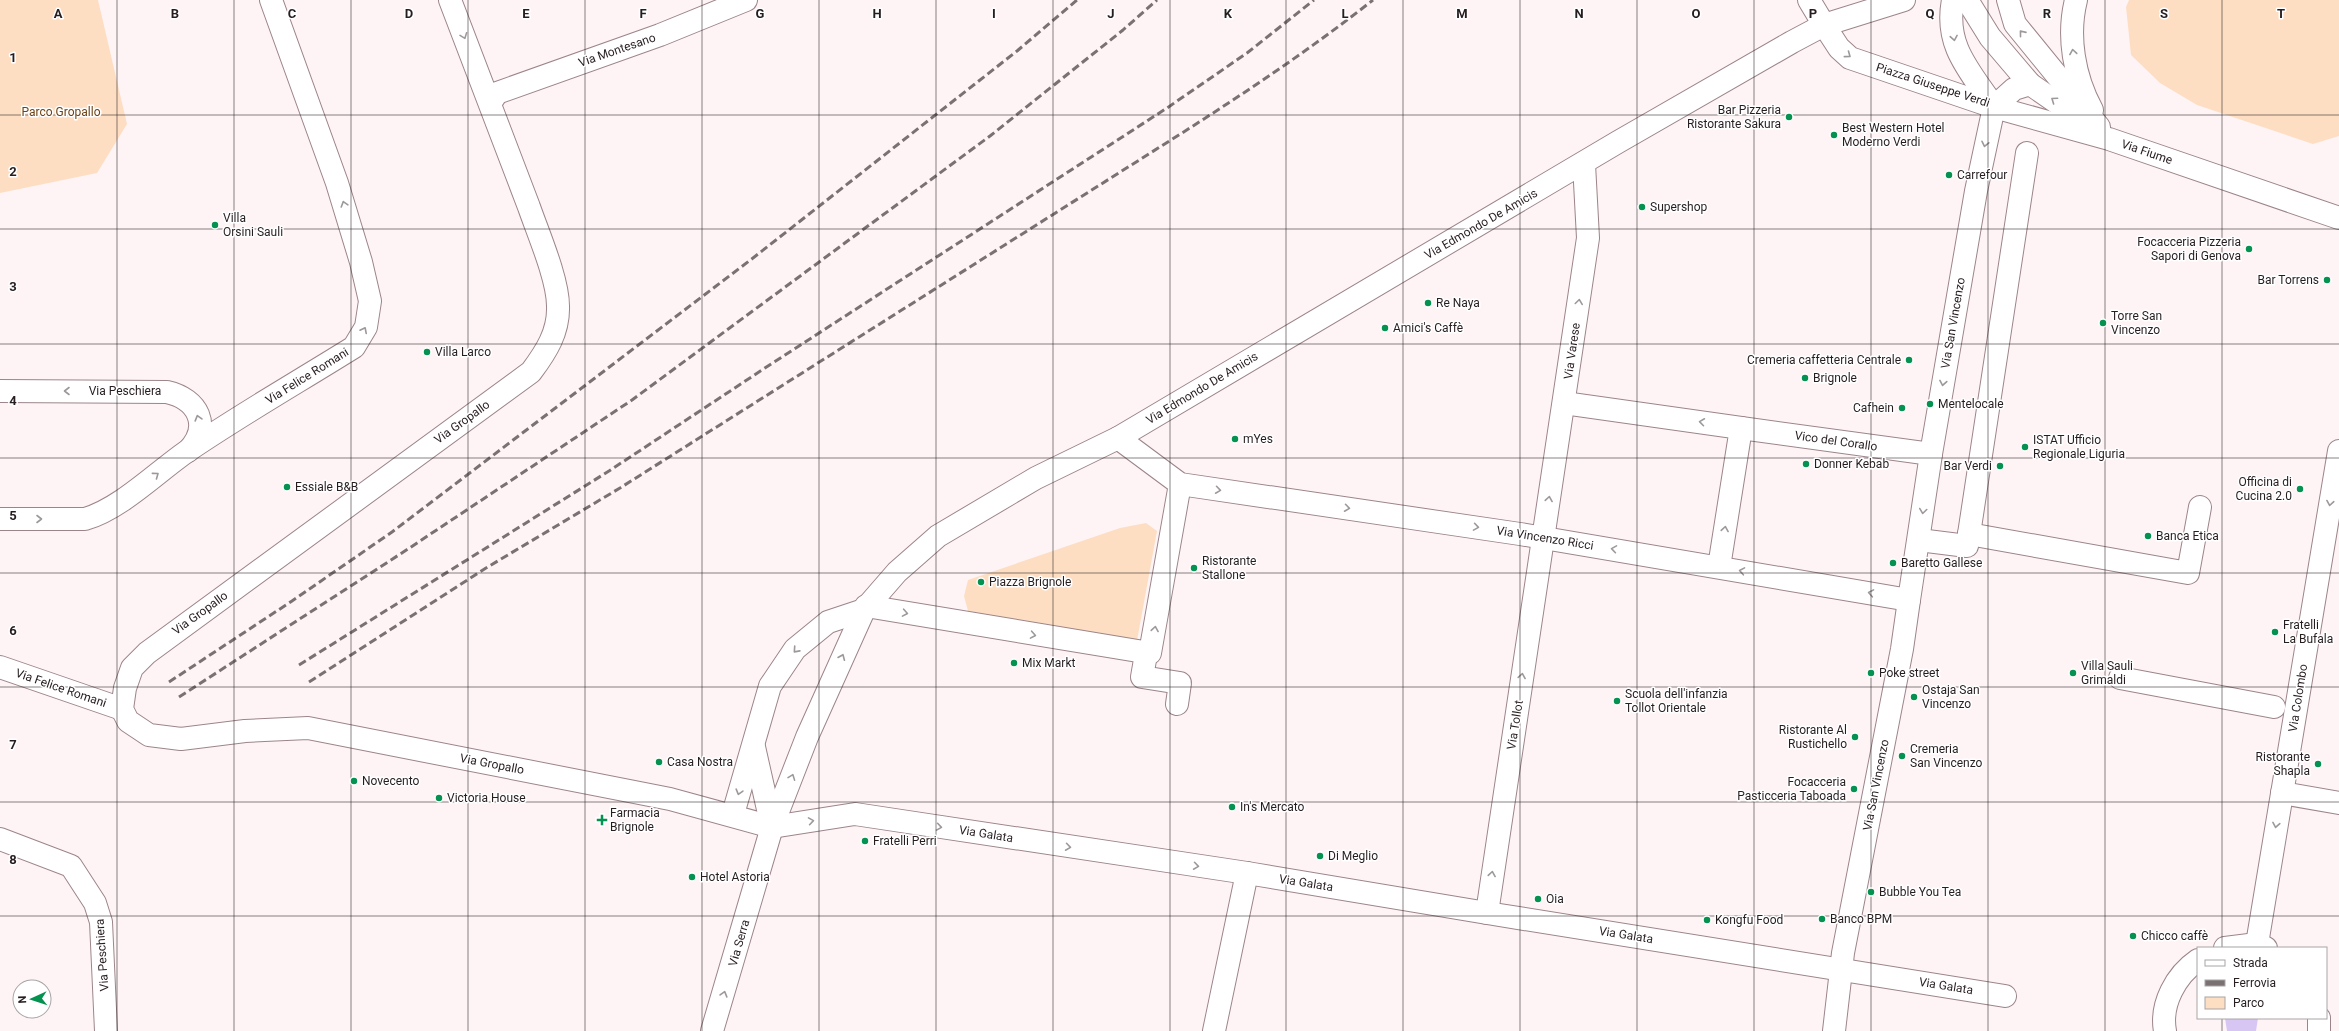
<svg xmlns="http://www.w3.org/2000/svg" width="2339" height="1031" font-family="Roboto,sans-serif">
	<style>
		.green { fill: #fddec3 }
		.water { fill: #d7c6f4 }
		.lines { fill: none; stroke-linecap: round; stroke-linejoin: round }
		.pedestrian-casing { stroke: #9c858a; stroke-width: 24 }
		.minor-casing { stroke: #9c858a; stroke-width: 24 }
		.tertiary-casing { stroke: #9c858a; stroke-width: 24 }
		.secondary-casing { stroke: #9c858a; stroke-width: 24 }
		.pedestrian { stroke: #fff; stroke-width: 22 }
		.minor { stroke: #fff; stroke-width: 22 }
		.tertiary { stroke: #fff; stroke-width: 22 }
		.secondary { stroke: #fff; stroke-width: 22 }
		.rail { stroke: #7a7173; stroke-width: 3; stroke-dasharray: 8 4; stroke-linecap: butt }
		.oneway { stroke: #9d999a }
		.grid { fill: none; stroke: #261d1f; stroke-width: 1; stroke-opacity: 0.55 }
		.poi-dot { fill: #059150; stroke: #fff; stroke-width: 1.5 }
		.labels { text-anchor: middle; stroke-width: 3; stroke-linejoin: round; paint-order: stroke }
		.street-label { font-size: 12px; fill: #261d1f; stroke: #fff }
		.poi-label { font-size: 12px; fill: #261d1f; stroke: #fff; text-anchor: start }
		.park-label { font-size: 12px; fill: #6d4214; stroke: #fff }
		.grid-label { font-size: 13px; text-anchor: middle; font-weight: bold; fill: #261d1f; stroke: #fff; stroke-width: 3; stroke-linejoin: round; paint-order: stroke }
	</style>
	<rect width="100%" height="100%" fill="#fef4f6"/>
	<!-- green -->
	<g class="green">
		<polygon points="0,0 98,0 127,124 97,173 0,193"/>
		<polygon points="2129,0 2339,0 2339,136 2313,144 2197,105 2160,83 2131,55 2126,7"/>
		<polygon points="1146,523 1157,531 1136,646 969,615 964,596 968,580 1120,528"/>
	</g>
	<!-- water -->
	<polygon class="water" points="2225,1018 2258,1018 2256,1031 2227,1031"/>
	<g class="lines">
		<defs>
			<g id="pedestrian">
				<polyline points="1741,428 1931,454"/>
				<polyline points="1969,534 2027,153"/>
				<polyline points="1919,540 1967,546 1969,534 2188,573 2200,507"/>
				<polyline points="1146,654 1142,677 1180,683 1177,704"/>
				<polyline points="2120,678 2274,707"/>
				<polyline points="1487,913 2005,996"/>
				<polyline points="1834,1031 1843,953 1902,649 1909,600"/>
			</g>
			<g id="minor">
				<path d="M450 0C477 69 503 138 529 207 538 233 558 279 558 306 559 332 546 352 531 372L147 653 132 668 125 688 122 709 128 721 149 735 181 739 245 731 308 728 670 799 772 827 855 814 1247 873 1487 913 1588 238 1584 164"/>
				<polyline points="1809,0 1824,25"/>
				<path d="M1953 0C1944 46 1970 71 1994 107"/>
				<polyline points="2008,0 2015,24 2099,127"/>
				<path d="M2076 0C2067 36 2074 77 2092 110"/>
				<polyline points="491,102 497,93 660,35 746,0"/>
				<polyline points="1994,107 2014,89 2030,84"/>
				<path d="M0 391 167 392C198 399 212 426 188 451"/>
				<polyline points="1564,403 1741,428 1719,567"/>
				<polyline points="1118,438 1180,484 1520,534 1909,600 1931,454 1976,191 1994,107"/>
				<path d="M0 519H85C120 509 156 473 186 452 240 415 298 382 354 347L366 327 370 301 361 262 337 183 271 0"/>
				<polyline points="866,606 1150,653 1180,484"/>
				<polyline points="0,667 122,709"/>
				<polyline points="2282,793 2339,803"/>
				<polyline points="0,839 71,866 95,903 101,922 106,1031"/>
				<polyline points="2257,944 2339,451"/>
				<polyline points="2225,948 2257,944 2266,948"/>
				<polyline points="1214,1031 1247,873"/>
				<path d="M2165 1031C2160 1004 2176 975 2198 960"/>
				<polyline points="2319,1031 2319,1018"/>
			</g>
			<g id="tertiary">
				<polyline points="1967,0 1990,37 2030,84 2095,129"/>
				<polyline points="1824,25 1839,48 1850,58 1994,107 2109,139 2339,218"/>
				<polyline points="754,747 772,827"/>
				<polyline points="733,814 770,686 795,649 828,622 864,610"/>
			</g>
			<polyline id="secondary" points="712,1031 772,827 807,737 864,610 897,572 938,536 1036,478 1118,438 1618,142 1792,42 1824,25 1904,0"/>
		</defs>
		<!-- pedestrian casing -->
		<use href="#pedestrian" class="pedestrian-casing"/>
		<!-- minor casing -->
		<use href="#minor" class="minor-casing"/>
		<!-- tertiary casing -->
		<use href="#tertiary" class="tertiary-casing"/>
		<!-- secondary casing -->
		<use href="#secondary" class="secondary-casing"/>
		<!-- pedestrian -->
		<use href="#pedestrian" class="pedestrian"/>
		<!-- minor -->
		<use href="#minor" class="minor"/>
		<!-- tertiary -->
		<use href="#tertiary" class="tertiary"/>
		<!-- secondary -->
		<use href="#secondary" class="secondary"/>
		<!-- rail -->
		<g class="rail">
			<polyline points="299,665 609,471 768,366 1167,108 1247,53 1314,0"/>
			<polyline points="169,682 292,601 392,532 753,258 1017,51 1077,0"/>
			<path d="M309 682 486 568 620 488 1182 133C1248 91 1312 48 1373 0"/>
			<polyline points="179,697 408,549 632,400 990,136 1123,30 1157,0"/>
		</g>
	</g>
	<!-- one-way arrows -->
	<defs><path id="oneway-chevron" d="M-2-3.5L2.5 0L-2 3.5" fill="none" stroke-width="1.6" stroke-linecap="round" stroke-linejoin="round"/></defs>
	<g class="oneway">
		<use href="#oneway-chevron" transform="translate(2022 33) rotate(-129)"/>
		<use href="#oneway-chevron" transform="translate(464 36) rotate(69)"/>
		<use href="#oneway-chevron" transform="translate(1954 38) rotate(80)"/>
		<use href="#oneway-chevron" transform="translate(2073 52) rotate(-99)"/>
		<use href="#oneway-chevron" transform="translate(1848 55) rotate(36)"/>
		<use href="#oneway-chevron" transform="translate(2054 100) rotate(-145)"/>
		<use href="#oneway-chevron" transform="translate(1985 144) rotate(102)"/>
		<use href="#oneway-chevron" transform="translate(344 204) rotate(-107)"/>
		<use href="#oneway-chevron" transform="translate(1579 302) rotate(-82)"/>
		<use href="#oneway-chevron" transform="translate(364 330) rotate(-63)"/>
		<use href="#oneway-chevron" transform="translate(1943 383) rotate(100)"/>
		<use href="#oneway-chevron" transform="translate(67 391) rotate(-180)"/>
		<use href="#oneway-chevron" transform="translate(198 418) rotate(-106)"/>
		<use href="#oneway-chevron" transform="translate(1702 422) rotate(-172)"/>
		<use href="#oneway-chevron" transform="translate(156 475) rotate(-36)"/>
		<use href="#oneway-chevron" transform="translate(1218 490) rotate(8)"/>
		<use href="#oneway-chevron" transform="translate(1549 499) rotate(-81)"/>
		<use href="#oneway-chevron" transform="translate(2330 503) rotate(99)"/>
		<use href="#oneway-chevron" transform="translate(1347 508) rotate(8)"/>
		<use href="#oneway-chevron" transform="translate(1923 511) rotate(98)"/>
		<use href="#oneway-chevron" transform="translate(39 519)"/>
		<use href="#oneway-chevron" transform="translate(1476 527) rotate(9)"/>
		<use href="#oneway-chevron" transform="translate(1725 529) rotate(-81)"/>
		<use href="#oneway-chevron" transform="translate(1614 549) rotate(-171)"/>
		<use href="#oneway-chevron" transform="translate(1742 571) rotate(-170)"/>
		<use href="#oneway-chevron" transform="translate(1871 593) rotate(-170)"/>
		<use href="#oneway-chevron" transform="translate(905 613) rotate(10)"/>
		<use href="#oneway-chevron" transform="translate(1155 629) rotate(-81)"/>
		<use href="#oneway-chevron" transform="translate(1033 635) rotate(10)"/>
		<use href="#oneway-chevron" transform="translate(796 650) rotate(132)"/>
		<use href="#oneway-chevron" transform="translate(842 657) rotate(-67)"/>
		<use href="#oneway-chevron" transform="translate(1522 676) rotate(-81)"/>
		<use href="#oneway-chevron" transform="translate(792 777) rotate(-69)"/>
		<use href="#oneway-chevron" transform="translate(739 792) rotate(106)"/>
		<use href="#oneway-chevron" transform="translate(811 821) rotate(-9)"/>
		<use href="#oneway-chevron" transform="translate(2276 825) rotate(100)"/>
		<use href="#oneway-chevron" transform="translate(939 827) rotate(9)"/>
		<use href="#oneway-chevron" transform="translate(1068 847) rotate(8)"/>
		<use href="#oneway-chevron" transform="translate(1196 866) rotate(8)"/>
		<use href="#oneway-chevron" transform="translate(1492 874) rotate(-81)"/>
		<use href="#oneway-chevron" transform="translate(724 994) rotate(-74)"/>
	</g>
	<!-- grid -->
	<path class="grid" d="M117 0V1031M234 0V1031M351 0V1031M468 0V1031M585 0V1031M702 0V1031M819 0V1031M936 0V1031M1053 0V1031M1170 0V1031M1286 0V1031M1403 0V1031M1520 0V1031M1637 0V1031M1754 0V1031M1871 0V1031M1988 0V1031M2105 0V1031M2222 0V948M0 115H2339M0 229H2339M0 344H2339M0 458H2339M0 573H2339M0 687H2339M0 802H2339M0 916H2339M2222 1018V1031"/>
	<!-- markers -->
	<g class="poi-dot">
		<circle cx="1789" cy="117" r="4"/>
		<circle cx="1834" cy="135" r="4"/>
		<circle cx="1949" cy="175" r="4"/>
		<circle cx="1642" cy="207" r="4"/>
		<circle cx="215" cy="225" r="4"/>
		<circle cx="2249" cy="249" r="4"/>
		<circle cx="2327" cy="280" r="4"/>
		<circle cx="1428" cy="303" r="4"/>
		<circle cx="2103" cy="323" r="4"/>
		<circle cx="1385" cy="328" r="4"/>
		<circle cx="427" cy="352" r="4"/>
		<circle cx="1909" cy="360" r="4"/>
		<circle cx="1805" cy="378" r="4"/>
		<circle cx="1930" cy="404" r="4"/>
		<circle cx="1902" cy="408" r="4"/>
		<circle cx="1235" cy="439" r="4"/>
		<circle cx="2025" cy="447" r="4"/>
		<circle cx="1806" cy="464" r="4"/>
		<circle cx="2000" cy="466" r="4"/>
		<circle cx="287" cy="487" r="4"/>
		<circle cx="2300" cy="489" r="4"/>
		<circle cx="2148" cy="536" r="4"/>
		<circle cx="1893" cy="563" r="4"/>
		<circle cx="1194" cy="568" r="4"/>
		<circle cx="981" cy="582" r="4"/>
		<circle cx="2275" cy="632" r="4"/>
		<circle cx="1014" cy="663" r="4"/>
		<circle cx="1871" cy="673" r="4"/>
		<circle cx="2073" cy="673" r="4"/>
		<circle cx="1914" cy="697" r="4"/>
		<circle cx="1617" cy="701" r="4"/>
		<circle cx="1855" cy="737" r="4"/>
		<circle cx="1902" cy="756" r="4"/>
		<circle cx="659" cy="762" r="4"/>
		<circle cx="2318" cy="764" r="4"/>
		<circle cx="354" cy="781" r="4"/>
		<circle cx="1854" cy="789" r="4"/>
		<circle cx="439" cy="798" r="4"/>
		<circle cx="1232" cy="807" r="4"/>
		<path d="M600 814h4v4h4v4h-4v4h-4v-4h-4v-4h4z"/>
		<circle cx="865" cy="841" r="4"/>
		<circle cx="1320" cy="856" r="4"/>
		<circle cx="692" cy="877" r="4"/>
		<circle cx="1871" cy="892" r="4"/>
		<circle cx="1538" cy="899" r="4"/>
		<circle cx="1822" cy="919" r="4"/>
		<circle cx="1707" cy="920" r="4"/>
		<circle cx="2133" cy="936" r="4"/>
	</g>
	<g class="labels">
		<!-- street labels -->
		<g class="street-label">
			<text transform="translate(617 50) rotate(-19)" y="4">Via Montesano</text>
			<text transform="translate(1933 85) rotate(18)" y="4">Piazza Giuseppe Verdi</text>
			<text transform="translate(2147 152) rotate(19)" y="4">Via Fiume</text>
			<text transform="translate(1481 224) rotate(-30)" y="4">Via Edmondo De Amicis</text>
			<text transform="translate(1953 323) rotate(-80)" y="4">Via San Vincenzo</text>
			<text transform="translate(1572 351) rotate(-82)" y="4">Via Varese</text>
			<text transform="translate(307 376) rotate(-32)" y="4">Via Felice Romani</text>
			<text transform="translate(1202 388) rotate(-31)" y="4">Via Edmondo De Amicis</text>
			<text x="125" y="395">Via Peschiera</text>
			<text transform="translate(462 422) rotate(-36)" y="4">Via Gropallo</text>
			<text transform="translate(1836 441) rotate(8)" y="4">Vico del Corallo</text>
			<text transform="translate(1545 538) rotate(9)" y="4">Via Vincenzo Ricci</text>
			<text transform="translate(200 613) rotate(-36)" y="4">Via Gropallo</text>
			<text transform="translate(61 688) rotate(19)" y="4">Via Felice Romani</text>
			<text transform="translate(2298 698) rotate(-81)" y="4">Via Colombo</text>
			<text transform="translate(1515 725) rotate(-81)" y="4">Via Tollot</text>
			<text transform="translate(492 764) rotate(11)" y="4">Via Gropallo</text>
			<text transform="translate(1876 785) rotate(-79)" y="4">Via San Vincenzo</text>
			<text transform="translate(986 834) rotate(9)" y="4">Via Galata</text>
			<text transform="translate(1306 883) rotate(9)" y="4">Via Galata</text>
			<text transform="translate(1626 935) rotate(9)" y="4">Via Galata</text>
			<text transform="translate(739 943) rotate(-74)" y="4">Via Serra</text>
			<text transform="translate(102 955) rotate(-94)" y="4">Via Peschiera</text>
			<text transform="translate(1946 986) rotate(9)" y="4">Via Galata</text>
		</g>
		<!-- poi labels -->
		<g class="poi-label">
			<text x="1781" y="114" text-anchor="end">Bar Pizzeria<tspan x="1781" dy="14">Ristorante Sakura</tspan></text>
			<text x="1842" y="132">Best Western Hotel<tspan x="1842" dy="14">Moderno Verdi</tspan></text>
			<text x="1957" y="179">Carrefour</text>
			<text x="1650" y="211">Supershop</text>
			<text x="223" y="222">Villa<tspan x="223" dy="14">Orsini Sauli</tspan></text>
			<text x="2241" y="246" text-anchor="end">Focacceria Pizzeria<tspan x="2241" dy="14">Sapori di Genova</tspan></text>
			<text x="2319" y="284" text-anchor="end">Bar Torrens</text>
			<text x="1436" y="307">Re Naya</text>
			<text x="2111" y="320">Torre San<tspan x="2111" dy="14">Vincenzo</tspan></text>
			<text x="1393" y="332">Amici's Caffè</text>
			<text x="435" y="356">Villa Larco</text>
			<text x="1901" y="364" text-anchor="end">Cremeria caffetteria Centrale</text>
			<text x="1813" y="382">Brignole</text>
			<text x="1938" y="408">Mentelocale</text>
			<text x="1894" y="412" text-anchor="end">Cafhein</text>
			<text x="1243" y="443">mYes</text>
			<text x="2033" y="444">ISTAT Ufficio<tspan x="2033" dy="14">Regionale Liguria</tspan></text>
			<text x="1814" y="468">Donner Kebab</text>
			<text x="1992" y="470" text-anchor="end">Bar Verdi</text>
			<text x="2292" y="486" text-anchor="end">Officina di<tspan x="2292" dy="14">Cucina 2.0</tspan></text>
			<text x="295" y="491">Essiale B&amp;B</text>
			<text x="2156" y="540">Banca Etica</text>
			<text x="1202" y="565">Ristorante<tspan x="1202" dy="14">Stallone</tspan></text>
			<text x="1901" y="567">Baretto Gallese</text>
			<text x="989" y="586">Piazza Brignole</text>
			<text x="2283" y="629">Fratelli<tspan x="2283" dy="14">La Bufala</tspan></text>
			<text x="1022" y="667">Mix Markt</text>
			<text x="2081" y="670">Villa Sauli<tspan x="2081" dy="14">Grimaldi</tspan></text>
			<text x="1879" y="677">Poke street</text>
			<text x="1922" y="694">Ostaja San<tspan x="1922" dy="14">Vincenzo</tspan></text>
			<text x="1625" y="698">Scuola dell'infanzia<tspan x="1625" dy="14">Tollot Orientale</tspan></text>
			<text x="1847" y="734" text-anchor="end">Ristorante Al<tspan x="1847" dy="14">Rustichello</tspan></text>
			<text x="1910" y="753">Cremeria<tspan x="1910" dy="14">San Vincenzo</tspan></text>
			<text x="2310" y="761" text-anchor="end">Ristorante<tspan x="2310" dy="14">Shapla</tspan></text>
			<text x="667" y="766">Casa Nostra</text>
			<text x="362" y="785">Novecento</text>
			<text x="1846" y="786" text-anchor="end">Focacceria<tspan x="1846" dy="14">Pasticceria Taboada</tspan></text>
			<text x="447" y="802">Victoria House</text>
			<text x="1240" y="811">In's Mercato</text>
			<text x="610" y="817">Farmacia<tspan x="610" dy="14">Brignole</tspan></text>
			<text x="873" y="845">Fratelli Perri</text>
			<text x="1328" y="860">Di Meglio</text>
			<text x="700" y="881">Hotel Astoria</text>
			<text x="1879" y="896">Bubble You Tea</text>
			<text x="1546" y="903">Oia</text>
			<text x="1830" y="923">Banco BPM</text>
			<text x="1715" y="924">Kongfu Food</text>
			<text x="2141" y="940">Chicco caffè</text>
		</g>
		<!-- park labels -->
		<g class="park-label">
			<text x="61" y="116">Parco Gropallo</text>
		</g>
	</g>
	<g class="grid-label">
		<text x="58" y="18">A</text>
		<text x="175" y="18">B</text>
		<text x="292" y="18">C</text>
		<text x="409" y="18">D</text>
		<text x="526" y="18">E</text>
		<text x="643" y="18">F</text>
		<text x="760" y="18">G</text>
		<text x="877" y="18">H</text>
		<text x="994" y="18">I</text>
		<text x="1111" y="18">J</text>
		<text x="1228" y="18">K</text>
		<text x="1345" y="18">L</text>
		<text x="1462" y="18">M</text>
		<text x="1579" y="18">N</text>
		<text x="1696" y="18">O</text>
		<text x="1813" y="18">P</text>
		<text x="1930" y="18">Q</text>
		<text x="2047" y="18">R</text>
		<text x="2164" y="18">S</text>
		<text x="2281" y="18">T</text>
		<text x="13" y="62">1</text>
		<text x="13" y="176">2</text>
		<text x="13" y="291">3</text>
		<text x="13" y="405">4</text>
		<text x="13" y="520">5</text>
		<text x="13" y="635">6</text>
		<text x="13" y="749">7</text>
		<text x="13" y="864">8</text>
	</g>
	<!-- legend -->
	<rect x="2197" y="947" width="130" height="72" fill="#ffffff" stroke="#a8a5a5"/>
	<rect x="2205" y="960" width="20" height="6" fill="#ffffff" stroke="#a8a5a5"/>
	<text x="2233" y="967" font-size="12" fill="#261d1f">Strada</text>
	<rect x="2205" y="980" width="20" height="6" fill="#7a7173" stroke="#a8a5a5"/>
	<text x="2233" y="987" font-size="12" fill="#261d1f">Ferrovia</text>
	<rect x="2205" y="997" width="20" height="12" fill="#fddec3" stroke="#a8a5a5"/>
	<text x="2233" y="1007" font-size="12" fill="#261d1f">Parco</text>
	<!-- north arrow -->
	<g transform="translate(32 999) rotate(267)"><circle r="19" fill="#ffffff" stroke="#a8a5a5"/>
	<path d="M0-3L7 15L0 10L-7 15Z" fill="#059150"/>
	<text y="-6" font-size="11" font-weight="bold" text-anchor="middle" fill="#261d1f">N</text>
	</g>
</svg>
